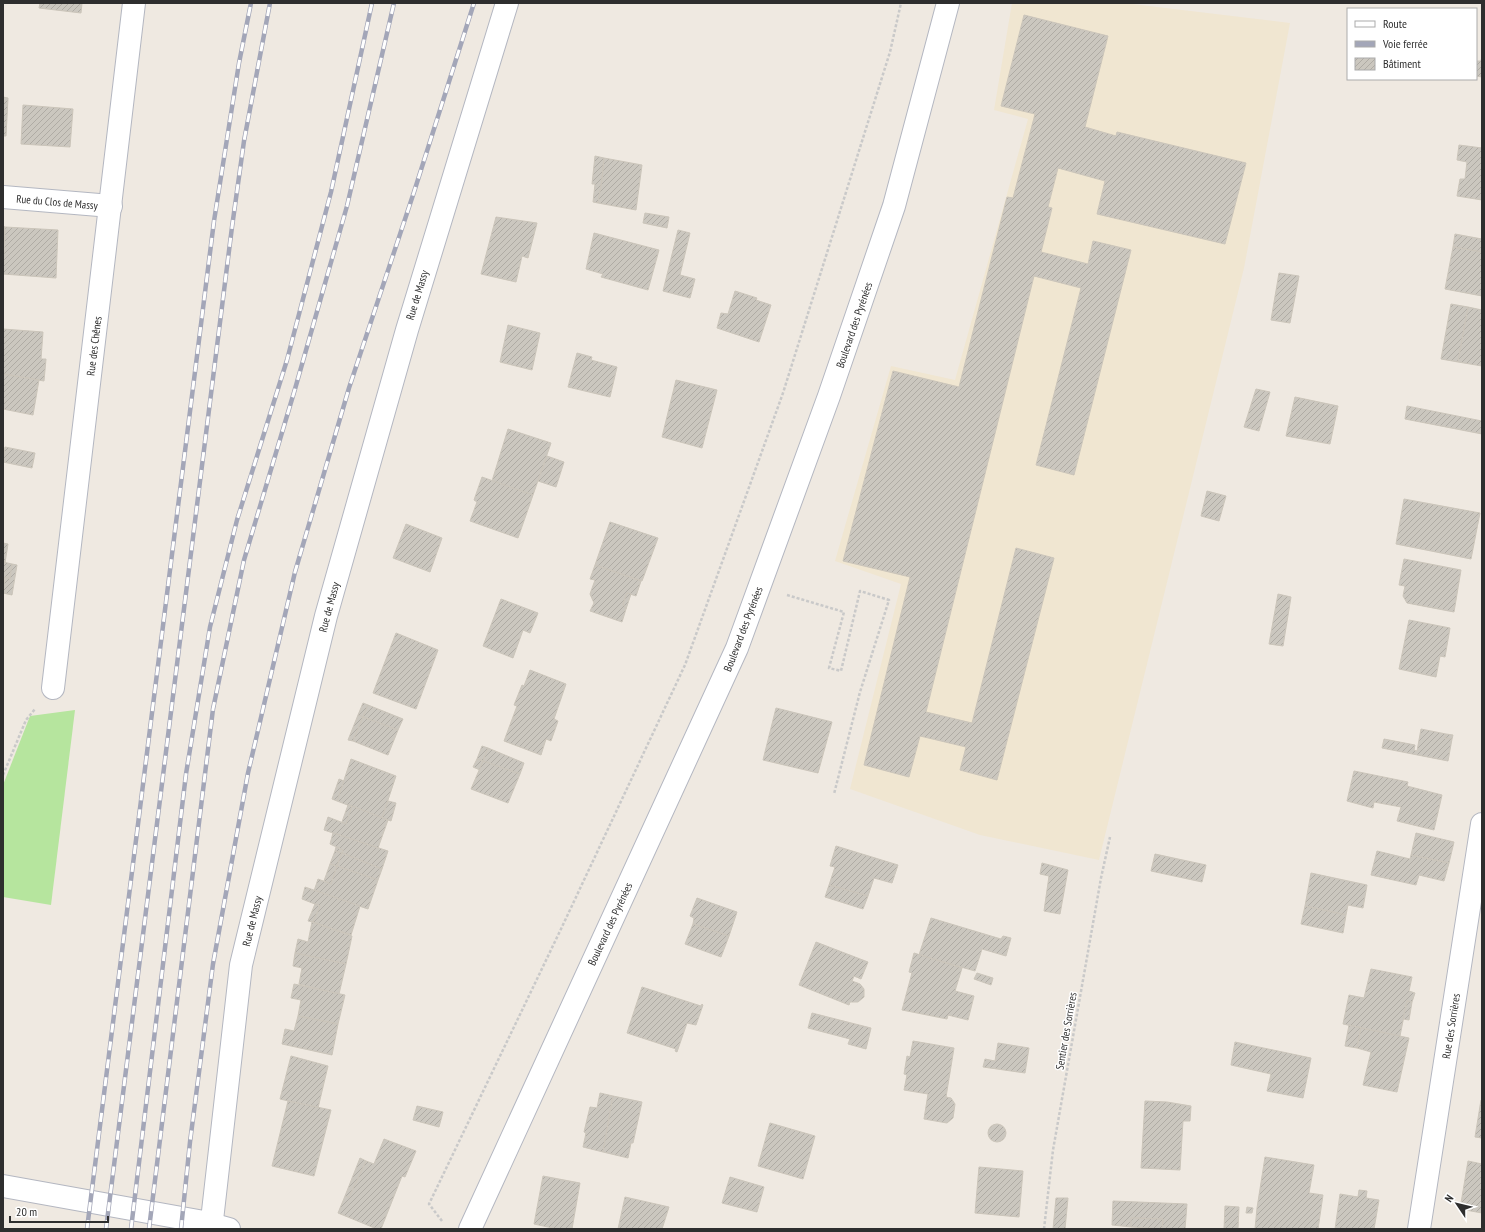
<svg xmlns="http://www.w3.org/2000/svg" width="1485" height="1232" font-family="'PT Sans Narrow',sans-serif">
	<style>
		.education { fill: #f0e6d1 }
		.grass { fill: #b6e59e }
		.building { fill: url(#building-hatch); stroke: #cbc5ba }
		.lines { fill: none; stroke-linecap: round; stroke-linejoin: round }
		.minor-casing { stroke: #b4b7c1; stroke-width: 24 }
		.path { stroke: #c9c9c9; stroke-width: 2.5; stroke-dasharray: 3 2; stroke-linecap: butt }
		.minor { stroke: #fff; stroke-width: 22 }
		.rail-casing { stroke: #a3a6b8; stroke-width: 4.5 }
		.rail { stroke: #fff; stroke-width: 3; stroke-dasharray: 9; stroke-linecap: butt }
		.labels { text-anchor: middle; stroke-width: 3; stroke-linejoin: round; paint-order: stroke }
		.street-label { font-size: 11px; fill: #2e2e2e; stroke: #fff }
	</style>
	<defs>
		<pattern id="building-hatch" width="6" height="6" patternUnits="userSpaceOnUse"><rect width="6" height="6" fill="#cbc7bf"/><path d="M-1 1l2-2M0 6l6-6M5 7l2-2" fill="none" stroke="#afaba4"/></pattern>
	</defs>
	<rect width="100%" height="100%" fill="#efe9e1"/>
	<!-- education -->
	<polygon class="education" points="1012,3 1124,3 1290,23 1244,268 1099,860 980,835 850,789 901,584 835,561 891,366 955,380 1028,119 994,110"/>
	<!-- grass -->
	<polygon class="grass" points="75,710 51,905 3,897 3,785 30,716"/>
	<!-- building -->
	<g class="building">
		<polygon points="40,3 82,3 81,13 39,8"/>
		<polygon points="1024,15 1108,36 1085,127 1116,136 1117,132 1246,163 1225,244 1097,214 1105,181 1058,168 1048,207 1052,208 1041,252 1088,264 1093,241 1131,250 1074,475 1036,465 1081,288 1034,276 926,712 972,723 1016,548 1054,558 997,780 960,770 966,747 920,736 909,777 864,765 910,577 843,561 893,371 959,387 1007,197 1013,198 1035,114 1001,106"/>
		<polygon points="1482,56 1482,77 1476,76 1476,61 1481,61"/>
		<polygon points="3,97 8,98 6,136 3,136"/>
		<polygon points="23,105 73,109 70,147 21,144"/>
		<polygon points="1459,145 1482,148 1482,200 1457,196 1460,179 1465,179 1467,162 1457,160"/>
		<polygon points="595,156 604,158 602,180 598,203 593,202 595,184 592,184"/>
		<polygon points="604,158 642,165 636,210 598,203 602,180"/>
		<polygon points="645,213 669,217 667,228 643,223"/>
		<polygon points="496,217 537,223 528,258 522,256 516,282 481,274"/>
		<polygon points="3,226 5,227 3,254"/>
		<polygon points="5,227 58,230 56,278 3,274"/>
		<polygon points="678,230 690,233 680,275 695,279 690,298 663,291"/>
		<polygon points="594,233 659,250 648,290 601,277 603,274 586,269"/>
		<polygon points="1455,234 1482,239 1482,252 1453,247"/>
		<polygon points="1453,247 1482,252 1482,296 1445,289"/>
		<polygon points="1279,273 1299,276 1290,323 1271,320"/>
		<polygon points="735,291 757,298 756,300 771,305 759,342 717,328 721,313 728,314"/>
		<polygon points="1451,304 1468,307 1458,362 1441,359"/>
		<polygon points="1468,307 1482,310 1482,366 1458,362"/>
		<polygon points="508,325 540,333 532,370 500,362"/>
		<polygon points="3,329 43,332 41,359 46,359 44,381 3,374"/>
		<polygon points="577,353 592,357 591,360 617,367 610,397 568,387"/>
		<polygon points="3,374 39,380 33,415 3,409"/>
		<polygon points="676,380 717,390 702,448 662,437"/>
		<polygon points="1256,389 1270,392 1259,431 1244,427"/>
		<polygon points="1295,397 1338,406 1330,444 1286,436"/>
		<polygon points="1407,406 1482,421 1482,434 1405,419"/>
		<polygon points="508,429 551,443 533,495 492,481"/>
		<polygon points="5,447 35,453 32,468 3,462"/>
		<polygon points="547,456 564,462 556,487 538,481"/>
		<polygon points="482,477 533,495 518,538 470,521 477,502 474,500"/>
		<polygon points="1207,491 1226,496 1219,521 1201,516"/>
		<polygon points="1404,499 1480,513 1471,559 1396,544"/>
		<polygon points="610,522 658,538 642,581 595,565"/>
		<polygon points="406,524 442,538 430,572 393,558"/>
		<polygon points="3,543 8,544 5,563 3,562"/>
		<polygon points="1404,559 1461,570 1454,612 1407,603 1403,596 1405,586 1399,585"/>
		<polygon points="3,562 12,564 10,579 5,577 3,591"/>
		<polygon points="12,564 17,565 12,595 3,593 5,577 10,579"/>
		<polygon points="595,565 641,581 636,596 627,593 623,604 626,609 622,622 590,611 594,603 590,594 595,580 590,579"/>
		<polygon points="627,593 631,594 626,609 623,604"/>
		<polygon points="1278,594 1291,597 1283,646 1269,644"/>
		<polygon points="501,599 538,613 530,633 523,630 513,658 483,646"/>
		<polygon points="1409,620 1450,628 1445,657 1440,656 1436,677 1399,669"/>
		<polygon points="396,633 438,650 416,709 373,693"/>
		<polygon points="530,670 566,684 554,719 558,721 551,741 546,739 541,755 504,741 517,706 514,705 522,685 524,686"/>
		<polygon points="363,703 368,705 363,717 358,715"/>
		<polygon points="368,705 403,719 398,730 363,717"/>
		<polygon points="776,708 832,722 818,773 763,760"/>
		<polygon points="358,715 363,717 353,741 348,740"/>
		<polygon points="363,717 398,730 388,755 353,741"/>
		<polygon points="1421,729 1446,734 1445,738 1452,739 1448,761 1382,748 1384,739 1415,745 1414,750 1417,751"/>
		<polygon points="1446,734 1453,735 1452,739 1445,738"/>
		<polygon points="482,746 488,748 483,761 477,759"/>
		<polygon points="488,748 524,763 520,774 483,761"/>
		<polygon points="351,759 396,776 382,818 337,801"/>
		<polygon points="477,759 483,761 480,770 473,767"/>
		<polygon points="483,761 520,774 508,803 471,789"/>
		<polygon points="1354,771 1408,782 1407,786 1442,795 1434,830 1397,821 1401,807 1374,802 1373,808 1347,801"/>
		<polygon points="339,779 344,781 337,801 332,799"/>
		<polygon points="388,801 396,803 391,821 382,818"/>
		<polygon points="348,805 352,806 346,824 342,822"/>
		<polygon points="352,806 388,820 378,848 324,830 328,817 346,824"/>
		<polygon points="333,833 388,851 382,869 342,853 343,850 330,844"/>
		<polygon points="1416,833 1454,842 1449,863 1411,855"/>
		<polygon points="836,846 898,865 892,883 874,878 868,896 829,885 835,867 830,866"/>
		<polygon points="336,847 343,850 342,853 335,851"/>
		<polygon points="335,851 342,853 337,866 330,864"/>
		<polygon points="1377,851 1410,859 1411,855 1449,863 1444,881 1419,875 1416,885 1371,875"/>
		<polygon points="342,853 382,869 378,880 337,866"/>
		<polygon points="1155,854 1206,865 1202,882 1151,871"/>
		<polygon points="1042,863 1068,870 1060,914 1044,911 1049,876 1040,874"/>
		<polygon points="330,864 337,866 331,884 324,881"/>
		<polygon points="337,866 378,880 368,909 314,891 318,879 331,884"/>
		<polygon points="1311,873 1367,885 1363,908 1348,905 1346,915 1305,906"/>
		<polygon points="829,885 868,896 863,909 825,897"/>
		<polygon points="305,887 360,906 351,935 313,922 320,906 302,899"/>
		<polygon points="697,898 737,912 729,936 693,924 694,918 690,916"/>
		<polygon points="315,904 320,906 313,922 308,921"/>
		<polygon points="1305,906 1346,915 1343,933 1301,924"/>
		<polygon points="931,918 1001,939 1003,936 1011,938 1006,956 982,949 975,971 919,955"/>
		<polygon points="312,922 352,936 346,964 295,953 298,939 308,942"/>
		<polygon points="693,924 729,936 721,957 685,944"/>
		<polygon points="816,942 868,962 861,979 854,976 852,981 860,984 864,989 864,997 858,1002 850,1002 849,1005 799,985"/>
		<polygon points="295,953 346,964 339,994 299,984 302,968 293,966"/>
		<polygon points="914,953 962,968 955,991 974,996 968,1020 948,1015 947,1019 902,1010 912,973 909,972"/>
		<polygon points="1371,969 1412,977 1409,991 1415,993 1412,1002 1407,1001 1400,1036 1343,1024 1349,995 1364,998"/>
		<polygon points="977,973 993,978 991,985 974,979"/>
		<polygon points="294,984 345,995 338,1024 298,1016 301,1000 291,998"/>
		<polygon points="642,987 701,1006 702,1004 703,1005 696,1025 687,1023 677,1052 675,1051 676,1049 627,1033"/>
		<polygon points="1407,1001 1412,1002 1409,1020 1403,1019"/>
		<polygon points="812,1013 871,1028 866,1049 848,1044 850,1039 808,1028"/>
		<polygon points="298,1016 338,1024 332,1055 282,1044 285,1029 294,1031"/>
		<polygon points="1349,1025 1361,1028 1357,1048 1345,1046"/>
		<polygon points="1361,1028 1409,1038 1397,1092 1363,1085 1371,1052 1357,1048"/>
		<polygon points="913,1041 954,1048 946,1097 951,1098 955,1104 953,1118 947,1123 924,1119 928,1094 904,1090 907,1075 904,1074 907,1056 910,1057"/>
		<polygon points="1235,1042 1311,1058 1303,1098 1267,1091 1271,1074 1231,1065"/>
		<polygon points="998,1043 1029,1048 1025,1073 983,1067 985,1059 995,1061"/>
		<polygon points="291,1056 328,1066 318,1108 280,1099"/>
		<polygon points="600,1093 613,1096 603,1152 583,1147 586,1133 584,1132 590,1107 597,1108"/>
		<polygon points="613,1096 642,1102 633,1143 631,1143 628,1158 603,1152"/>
		<polygon points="1481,1100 1482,1100 1482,1138 1475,1137"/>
		<polygon points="288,1101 331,1110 314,1176 272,1166"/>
		<polygon points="1145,1101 1167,1102 1191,1106 1190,1121 1183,1121 1180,1170 1141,1168"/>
		<polygon points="417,1106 443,1112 439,1127 413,1120"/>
		<polygon points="770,1123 815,1136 803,1179 758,1166"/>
		<circle cx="997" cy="1133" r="9"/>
		<polygon points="384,1139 416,1151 405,1177 402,1176 381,1229 377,1229 338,1213 345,1196 349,1197 366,1161 374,1164"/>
		<polygon points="1265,1157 1314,1165 1309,1193 1323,1195 1318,1229 1255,1229 1257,1208"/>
		<polygon points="360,1158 366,1161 349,1197 345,1196"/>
		<polygon points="1468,1161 1482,1164 1482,1213 1460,1209"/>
		<polygon points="979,1167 1023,1171 1019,1217 975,1213"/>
		<polygon points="543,1176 580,1183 572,1229 557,1229 534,1224"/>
		<polygon points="730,1177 764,1187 757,1212 722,1203"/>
		<polygon points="1359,1190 1367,1191 1366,1198 1379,1200 1374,1229 1335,1229 1340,1194 1358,1197"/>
		<polygon points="625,1197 669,1207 662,1229 618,1229"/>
		<polygon points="1056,1198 1068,1198 1065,1229 1053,1229"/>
		<polygon points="1113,1201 1187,1204 1185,1229 1162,1229 1163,1219 1131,1218 1131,1227 1112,1225"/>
		<polygon points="1225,1206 1239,1207 1238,1229 1224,1229"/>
		<polygon points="1247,1207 1253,1208 1252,1213 1246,1213"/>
		<polygon points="1131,1218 1163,1219 1162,1229 1131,1227"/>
	</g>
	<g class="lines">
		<defs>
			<g id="minor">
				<polyline points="3,197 111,206"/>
				<polyline points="53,688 134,3"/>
				<polyline points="3,1186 204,1222 229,1229"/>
				<polyline points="211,1229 241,965 326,616 407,330 507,3"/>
				<polyline points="470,1229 737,648 829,396 894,206 948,3"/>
				<polyline points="1419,1229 1482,824"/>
			</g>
		</defs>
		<!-- minor casing -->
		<use href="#minor" class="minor-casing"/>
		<!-- path -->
		<g class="path">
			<polyline points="787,595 844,612 829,668 841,671 860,591 889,600 860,692 834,794"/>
			<polyline points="3,775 26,720 35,709"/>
			<polyline points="442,1221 429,1204 561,929 685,665 783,393 890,52 901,3"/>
			<polyline points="1044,1229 1053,1150 1101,878 1110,837"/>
		</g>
		<!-- minor -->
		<use href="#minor" class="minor"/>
		<defs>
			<g id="rail">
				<polyline points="87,1229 214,221 239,63 251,3"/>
				<polyline points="106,1229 232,227 244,141 270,3"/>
				<polyline points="131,1229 186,774 210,627 237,520 287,360 331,192 372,3"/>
				<polyline points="149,1229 213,709 244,560 295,389 347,206 394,3"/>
				<polyline points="181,1229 190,1142 213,964 248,773 295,572 349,388 414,192 474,3"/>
			</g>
		</defs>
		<!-- rail casing -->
		<use href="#rail" class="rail-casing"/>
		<!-- rail -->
		<use href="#rail" class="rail"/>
	</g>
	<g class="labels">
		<!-- street labels -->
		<g class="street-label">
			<text transform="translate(57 202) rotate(5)" y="4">Rue du Clos de Massy</text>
			<text transform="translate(417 295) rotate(-73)" y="4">Rue de Massy</text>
			<text transform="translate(854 325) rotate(-71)" y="4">Boulevard des Pyrénées</text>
			<text transform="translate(94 346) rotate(-83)" y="4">Rue des Chênes</text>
			<text transform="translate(329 607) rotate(-75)" y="4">Rue de Massy</text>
			<text transform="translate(743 629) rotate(-69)" y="4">Boulevard des Pyrénées</text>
			<text transform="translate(252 921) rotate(-76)" y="4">Rue de Massy</text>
			<text transform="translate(610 924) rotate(-65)" y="4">Boulevard des Pyrénées</text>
			<text transform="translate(1451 1026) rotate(-81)" y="4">Rue des Sorrières</text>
			<text transform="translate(1066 1031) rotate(-80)" y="4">Sentier des Sorrières</text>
		</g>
	</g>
	<!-- border -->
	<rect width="1485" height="1232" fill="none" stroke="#2e2e2e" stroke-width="8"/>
	<!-- legend -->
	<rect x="1347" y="8" width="130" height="72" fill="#ffffff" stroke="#ababab"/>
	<rect x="1355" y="21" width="20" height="6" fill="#ffffff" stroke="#ababab"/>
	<text x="1383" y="28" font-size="12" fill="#2e2e2e">Route</text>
	<rect x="1355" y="41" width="20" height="6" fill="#a3a6b8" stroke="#ababab"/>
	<text x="1383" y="48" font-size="12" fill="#2e2e2e">Voie ferrée</text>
	<rect x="1355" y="58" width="20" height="12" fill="url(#building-hatch)" stroke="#ababab"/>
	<text x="1383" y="68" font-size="12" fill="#2e2e2e">Bâtiment</text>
	<!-- north arrow -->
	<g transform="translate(1457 1204) rotate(305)" stroke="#ffffff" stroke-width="3" paint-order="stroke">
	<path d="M0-3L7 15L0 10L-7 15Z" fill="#2e2e2e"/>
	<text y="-6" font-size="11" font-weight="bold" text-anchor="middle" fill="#2e2e2e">N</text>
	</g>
	<!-- scale -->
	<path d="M10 1216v6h98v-6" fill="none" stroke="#2e2e2e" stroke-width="2"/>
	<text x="16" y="1216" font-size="12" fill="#2e2e2e" stroke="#ffffff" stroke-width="3" paint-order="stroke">20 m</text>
</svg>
